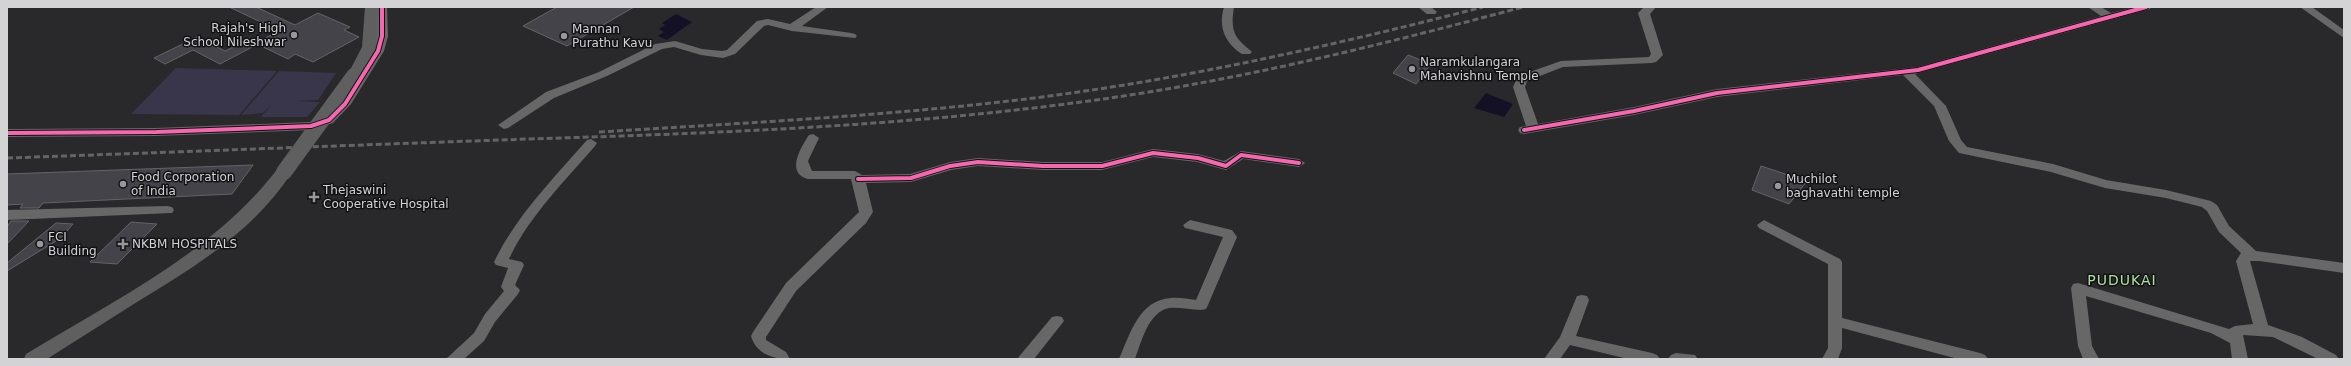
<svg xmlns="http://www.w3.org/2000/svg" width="2351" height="366" font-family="'DejaVu Sans',sans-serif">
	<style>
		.green { fill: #39364c }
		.water { fill: #141026 }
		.building { fill: #44434a; stroke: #646466 }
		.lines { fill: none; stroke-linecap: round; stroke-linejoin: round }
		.minor { fill: #676767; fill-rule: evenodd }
		.major { fill: #5f5f60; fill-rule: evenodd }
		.rail { stroke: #646464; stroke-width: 3; stroke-dasharray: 6 3; stroke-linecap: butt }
		.major-bridge { stroke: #5f5f60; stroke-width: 16 }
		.cycleway-casing { stroke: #111113; stroke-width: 6 }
		.cycleway { stroke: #f766af; stroke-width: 4 }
		.poi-dot { fill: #98989a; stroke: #111113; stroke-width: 1.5 }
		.labels { text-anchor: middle; stroke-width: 3; stroke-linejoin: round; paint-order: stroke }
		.poi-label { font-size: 12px; fill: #d3d3d6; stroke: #111113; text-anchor: start }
		.quarter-label { font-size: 14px; letter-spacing: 1px; fill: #aee0a1; stroke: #111113 }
	</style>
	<rect width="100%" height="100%" fill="#29292b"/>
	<!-- green -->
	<g class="green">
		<polygon points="176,68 277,71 239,115 131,114"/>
		<polygon points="279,71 336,73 318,100 294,101 320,102 307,117 261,117 274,102 263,113 241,115"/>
	</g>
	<!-- water -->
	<g class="water">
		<polygon points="676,14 692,22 667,40 658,36 664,32 659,29 665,25 662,23"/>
		<polygon points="1486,93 1513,104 1504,117 1474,108"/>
	</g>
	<!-- building -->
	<g class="building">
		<polygon points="229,7 256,7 295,25 318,13 350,27 344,30 359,37 313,62 295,54 288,59 255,43 280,31"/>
		<polygon points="557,7 634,7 567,46 523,26"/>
		<polygon points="197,37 225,51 246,41 256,45 220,64 193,50 165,64 154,58"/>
		<polygon points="1408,55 1431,64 1416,84 1393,73"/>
		<polygon points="253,165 232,194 43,203 39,208 20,208 23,204 7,205 7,174"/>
		<polygon points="1761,166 1807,181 1789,204 1752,190"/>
		<polygon points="11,221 29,221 7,244 7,227"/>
		<polygon points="131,222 157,224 117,264 90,262"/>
		<polygon points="56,223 73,224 61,238 7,271 7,263"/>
	</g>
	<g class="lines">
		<!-- minor -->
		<g class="minor">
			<polygon points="377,7 387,7 388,36 384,51 351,104 333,123 311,130 156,136 7,137 7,129 156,128 310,122 325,117 340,102 372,51 376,36"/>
			<polygon points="816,7 828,7 802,26 851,33 855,34 857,36 855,38 792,31 768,25 764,26 735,54 723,58 701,55 674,47 662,49 607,76 554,98 508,128 504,129 498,125 546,92 599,72 655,44 675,41 702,49 722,51 727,50 757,21 768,19 790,24"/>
			<path d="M1224 7H1234C1232 19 1231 32 1240 41 1243 45 1248 48 1252 52L1250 54H1242C1225 43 1218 27 1224 7Z"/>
			<polygon points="1418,7 1431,7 1437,12 1435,14 1427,14"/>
			<polygon points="1644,7 1656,7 1650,14 1663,55 1656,62 1652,63 1563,67 1527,81 1525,87 1538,124 1634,107 1717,89 1917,67 2101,16 2088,7 2101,7 2111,13 2134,7 2151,7 2150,9 1915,74 1946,106 1961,140 1967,147 2053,164 2106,180 2166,190 2211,201 2217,205 2229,226 2256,251 2344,263 2344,273 2259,261 2250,261 2268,325 2302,337 2336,355 2339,359 2318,359 2273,337 2243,335 2248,359 2232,359 2230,343 2211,333 2086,296 2092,346 2099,359 2083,359 2078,346 2071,288 2073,284 2078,283 2229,329 2235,326 2253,324 2236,261 2241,253 2219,232 2207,211 2202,207 2166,198 2105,188 2051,172 1959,153 1949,141 1934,106 1903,75 1717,97 1634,115 1524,134 1520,133 1518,130 1520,127 1526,126 1513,87 1518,76 1561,61 1649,57 1651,54 1638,13"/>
			<polygon points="2300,7 2312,7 2344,30 2344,38"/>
			<path d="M813 134 819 138 808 161 812 171H855L862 175 910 174 950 162 978 158 1043 162H1102L1153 149 1198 154 1224 161 1241 151 1299 159 1305 163 1299 167 1243 159 1226 170 1197 162 1153 157 1102 170H1043L978 166 951 170 911 182 866 183 873 212 866 223 796 291 766 337V340L786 352 790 359C773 359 756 354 751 336L753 332 786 283 859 212 851 179H808C785 173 801 147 809 135Z"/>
			<path d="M591 139 597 143 595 146C565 181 529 216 509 259L522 262 524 265 515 285 520 290 518 294 495 322 484 341 464 359H446L474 333 485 314 504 291 501 287 508 268 496 265 494 262C516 216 553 179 587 140Z"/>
			<polygon points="167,206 172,207 174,210 172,213 7,220 7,210"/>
			<path d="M1190 220 1232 230 1237 237 1208 305 1206 309 1201 310C1191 310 1179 307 1169 308 1148 312 1141 343 1135 359H1119C1130 334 1139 300 1171 298 1179 297 1188 299 1196 300L1223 237 1185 228 1183 225Z"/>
			<polygon points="1764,220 1840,259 1842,262 1842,318 1980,353 1985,355 1988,359 1958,359 1842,328 1842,348 1838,359 1822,359 1828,348 1828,264 1759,228 1757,225"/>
			<polygon points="1582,295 1587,296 1589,300 1576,336 1652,353 1657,355 1660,359 1628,359 1570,345 1560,359 1544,359 1560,337 1577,296"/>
			<polygon points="1057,316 1062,317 1064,321 1034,359 1017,359 1052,317"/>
			<polygon points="1676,353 1695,355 1698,359 1668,359 1671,355"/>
		</g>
		<!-- major -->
		<g class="major">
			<polygon points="365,7 379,7 376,47 361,76 354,80 347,76 362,47"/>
			<path d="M284 167 290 168 292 172C255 230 195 267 137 302 107 321 77 340 47 359H24L26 354C114 300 215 252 278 168Z"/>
		</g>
		<!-- rail -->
		<g class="rail">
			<path d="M599 132C744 123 889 116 1034 98 1186 79 1335 45 1483 7"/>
			<path d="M7 158C181 152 355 145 529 139 721 133 913 126 1103 99 1245 79 1384 44 1523 7"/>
		</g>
		<!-- major-bridge -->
		<polyline class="major-bridge" points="284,172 354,76"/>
		<defs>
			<g id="cycleway">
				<polyline points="1524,130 1634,111 1717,93 1918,70 2146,7"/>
				<polyline points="7,133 156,132 311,126 329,120 345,104 378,51 382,36 382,7"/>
				<polyline points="858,179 911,178 950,166 978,162 1043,166 1102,166 1153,153 1198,158 1226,166 1241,155 1299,163"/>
			</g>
		</defs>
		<!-- cycleway casing -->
		<use href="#cycleway" class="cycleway-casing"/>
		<!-- cycleway -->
		<use href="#cycleway" class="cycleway"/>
	</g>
	<!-- markers -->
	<g class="poi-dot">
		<circle cx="294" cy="35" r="4"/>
		<circle cx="564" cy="36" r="4"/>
		<circle cx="1412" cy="69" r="4"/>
		<circle cx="123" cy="184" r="4"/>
		<circle cx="1778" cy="186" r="4"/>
		<path d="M312 191h4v4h4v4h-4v4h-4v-4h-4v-4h4z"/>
		<circle cx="40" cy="244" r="4"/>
		<path d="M121 238h4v4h4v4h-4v4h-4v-4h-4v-4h4z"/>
	</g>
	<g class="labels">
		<!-- poi labels -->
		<g class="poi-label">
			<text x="286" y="32" text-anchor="end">Rajah's High<tspan x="286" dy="14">School Nileshwar</tspan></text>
			<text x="572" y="33">Mannan<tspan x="572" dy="14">Purathu Kavu</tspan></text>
			<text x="1420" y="66">Naramkulangara<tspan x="1420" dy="14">Mahavishnu Temple</tspan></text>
			<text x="131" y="181">Food Corporation<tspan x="131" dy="14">of India</tspan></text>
			<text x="1786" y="183">Muchilot<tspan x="1786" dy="14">baghavathi temple</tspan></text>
			<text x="323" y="194">Thejaswini<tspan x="323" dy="14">Cooperative Hospital</tspan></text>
			<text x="48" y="241">FCI<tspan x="48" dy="14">Building</tspan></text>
			<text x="132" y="248">NKBM HOSPITALS</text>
		</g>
		<!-- quarter labels -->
		<g class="quarter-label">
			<text x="2122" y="285">PUDUKAI</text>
		</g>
	</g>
	<!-- border -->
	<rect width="2351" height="366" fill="none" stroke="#d3d3d6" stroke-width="16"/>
</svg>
